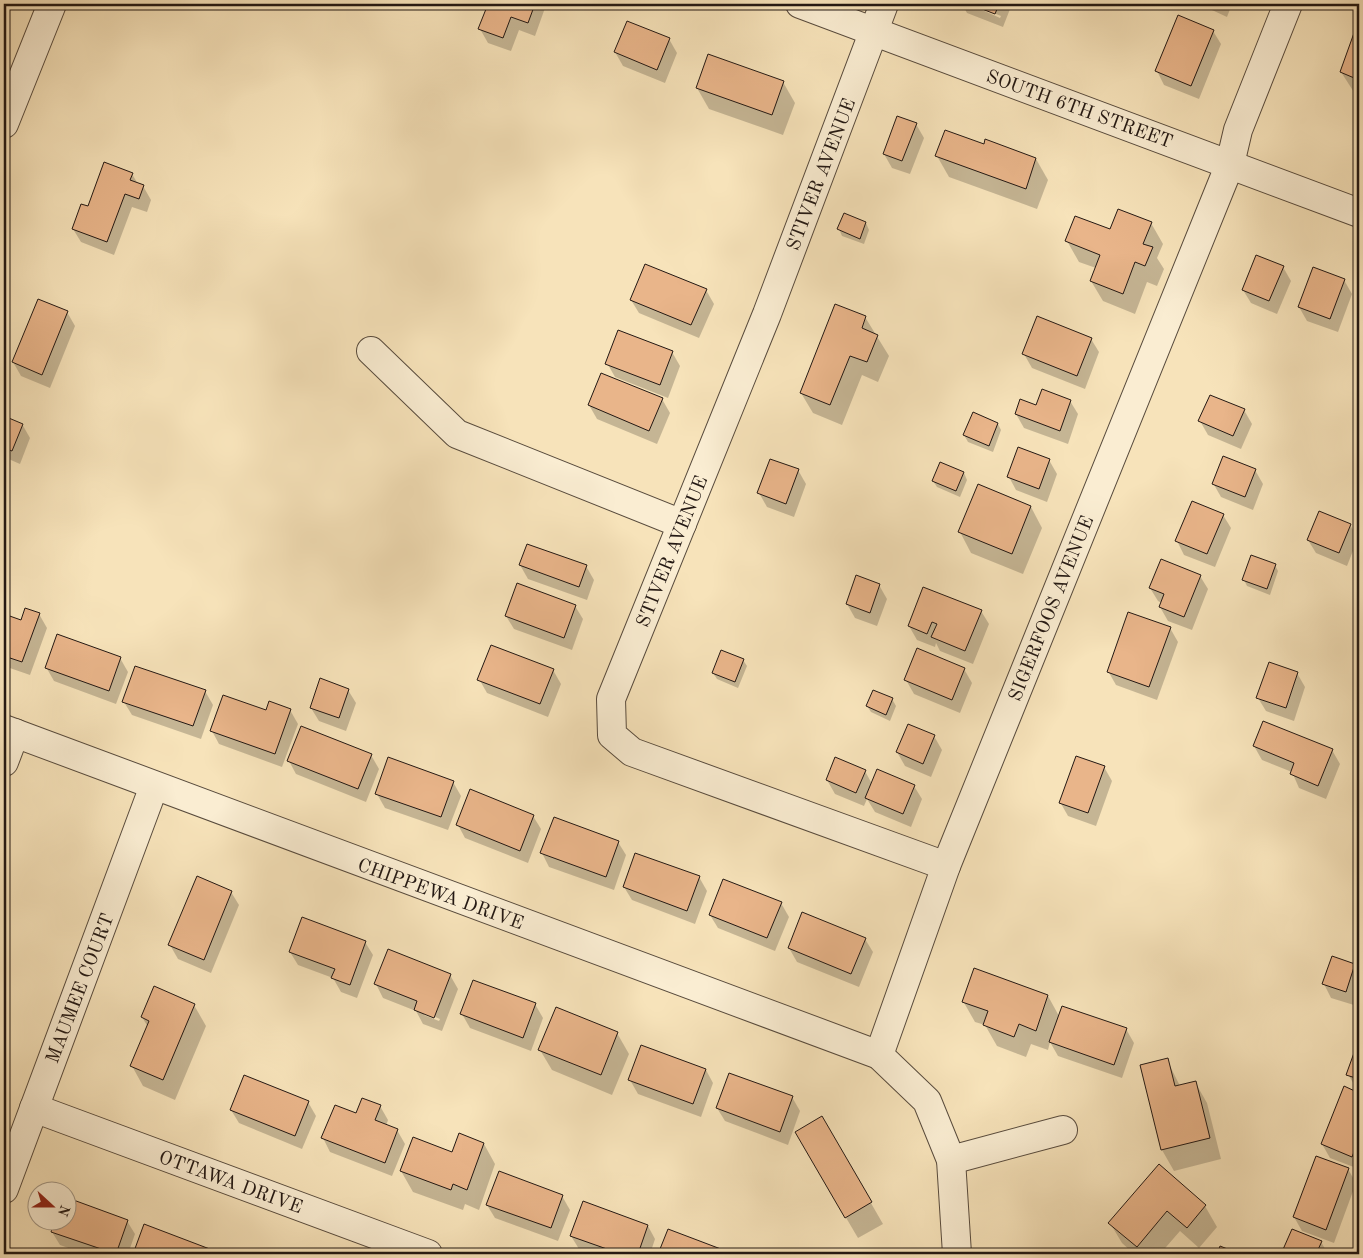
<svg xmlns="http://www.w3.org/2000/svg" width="1363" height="1258" font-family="'Old Standard TT',serif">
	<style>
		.shadow { fill: #0003; fill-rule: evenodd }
		.building { fill: #e9b58a; stroke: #231813 }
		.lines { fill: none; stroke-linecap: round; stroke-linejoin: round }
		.minor-casing { stroke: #584b3d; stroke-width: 30 }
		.minor { stroke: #faedd2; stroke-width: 28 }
		.labels { text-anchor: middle; stroke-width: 4; stroke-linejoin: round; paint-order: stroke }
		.street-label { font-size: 19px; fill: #231813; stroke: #faedd2 }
	</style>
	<rect width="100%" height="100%" fill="#f7e3ba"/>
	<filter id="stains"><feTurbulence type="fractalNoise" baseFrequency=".004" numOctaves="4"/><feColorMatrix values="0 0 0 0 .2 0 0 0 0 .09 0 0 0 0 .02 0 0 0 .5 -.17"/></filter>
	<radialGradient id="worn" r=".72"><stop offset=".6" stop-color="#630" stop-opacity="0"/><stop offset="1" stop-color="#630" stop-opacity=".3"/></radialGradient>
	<!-- shadow -->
	<g class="shadow">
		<polygon points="489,4 542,4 545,8 535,36 519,30 511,51 488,43 480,29"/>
		<polygon points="962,4 969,4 1000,18 1001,16 972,4 1012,4 1003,27 967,13"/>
		<polygon points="1199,4 1232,4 1227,17"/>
		<polygon points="1359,23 1359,100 1341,72"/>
		<polygon points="1213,31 1221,44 1199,99 1164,85 1157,71"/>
		<polygon points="669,39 677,53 665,83 623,66 615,52"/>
		<polygon points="783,82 795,103 783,135 709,109 697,88"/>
		<polygon points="916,124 924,138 910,174 892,168 884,154"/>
		<polygon points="985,145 1036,159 1048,180 1037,209 949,177 937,156"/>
		<polygon points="132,174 138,184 143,186 151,200 147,212 132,207 114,255 81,242 73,229 89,207"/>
		<polygon points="844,215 866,223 869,230 864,244 842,236 839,229"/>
		<polygon points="1151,223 1163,244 1157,258 1164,269 1157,286 1147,282 1135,314 1103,301 1091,281 1096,268 1079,262 1067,241"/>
		<polygon points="1283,267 1291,281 1277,314 1251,303 1243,290"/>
		<polygon points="1344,280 1352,294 1338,332 1307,321 1299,307"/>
		<polygon points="706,290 714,304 699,338 639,313 631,300"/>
		<polygon points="67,312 75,326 50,388 21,376 13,362"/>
		<polygon points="865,317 889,356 878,382 862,375 842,425 813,413 801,393"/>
		<polygon points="1091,339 1099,352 1085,389 1032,368 1024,354"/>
		<polygon points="672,352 680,366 668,398 615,377 607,363"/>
		<polygon points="662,399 670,413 657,444 597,419 589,405"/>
		<polygon points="1070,401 1078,414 1068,444 1024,428 1016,414 1037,406"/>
		<polygon points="1244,410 1252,424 1241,449 1208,435 1200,421"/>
		<polygon points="4,417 22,424 30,438 20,464 4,457"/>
		<polygon points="998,424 1001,430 993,452 968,442 964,435"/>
		<polygon points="1049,460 1057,474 1047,502 1016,490 1009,477"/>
		<polygon points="941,463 964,473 967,480 960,497 937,487 933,481"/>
		<polygon points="798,470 806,484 794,517 767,507 759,493"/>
		<polygon points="1255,470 1263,484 1253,510 1221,497 1213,483"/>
		<polygon points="1031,507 1042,528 1023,574 971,553 960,532"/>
		<polygon points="1223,515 1231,528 1215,567 1184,555 1177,541"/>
		<polygon points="1350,525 1358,538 1347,566 1316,553 1308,540"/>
		<polygon points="520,565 586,566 594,580 587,600 528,579"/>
		<polygon points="1275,565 1278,571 1270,595 1247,586 1244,580"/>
		<polygon points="1200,576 1208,589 1192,630 1168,621 1160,607 1162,603 1158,601 1150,588"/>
		<polygon points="879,585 887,599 877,626 855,618 847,604"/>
		<polygon points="575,606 583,619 572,650 514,629 506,616"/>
		<polygon points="981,611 989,624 973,664 940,651 936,643 935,647 917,640 909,626"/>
		<polygon points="39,614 47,628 30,675 4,666 4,616 22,622"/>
		<polygon points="1170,628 1178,642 1157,700 1116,685 1108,671"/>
		<polygon points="120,658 128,672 116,704 54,681 46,667"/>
		<polygon points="743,660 747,666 738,688 717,679 713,673"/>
		<polygon points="964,669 972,683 960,713 914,694 906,680"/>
		<polygon points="553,670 561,684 548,717 487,693 479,679"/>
		<polygon points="1297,673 1305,687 1294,721 1266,711 1258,698"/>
		<polygon points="348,690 356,703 346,731 319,721 311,708"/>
		<polygon points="205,691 213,705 201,739 132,715 124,702"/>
		<polygon points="892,699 896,706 890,721 871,712 867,706"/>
		<polygon points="290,710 298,724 282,767 219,744 212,731 266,712"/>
		<polygon points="302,728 371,755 379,769 366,802 296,774 289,761"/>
		<polygon points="934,736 942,750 931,777 905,766 897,752"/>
		<polygon points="1254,746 1332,750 1340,764 1326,799 1299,788 1292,772 1262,760"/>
		<polygon points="1104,767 1112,781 1096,826 1068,816 1060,802"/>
		<polygon points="865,771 872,784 914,786 922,799 911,827 875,812 867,799 864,806 835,794 827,780"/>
		<polygon points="453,782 461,796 448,830 385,808 377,794"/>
		<polygon points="533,816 541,829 528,863 465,838 458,825"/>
		<polygon points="618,842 626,855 614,890 549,867 542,853"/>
		<polygon points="699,877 707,891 695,924 632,900 624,887"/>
		<polygon points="231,892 239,905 211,973 178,959 170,945"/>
		<polygon points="781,903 789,917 775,951 718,928 710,915"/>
		<polygon points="865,939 873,952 859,987 797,962 789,948"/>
		<polygon points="365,942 373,955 357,998 341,992 333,978 298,965 290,952"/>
		<polygon points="1355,965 1359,973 1359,989 1354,1005 1331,998 1324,984"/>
		<polygon points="975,970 1048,996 1059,1016 1126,1029 1134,1043 1122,1078 1058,1056 1050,1042 1048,1050 1031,1044 1026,1057 997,1046 985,1025 975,1022 963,1001"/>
		<path d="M450 975 458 989 442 1031 423 1024 416 1011 383 998 376 984ZM424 1012 440 1019 439 1021 424 1015Z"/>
		<polygon points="535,1004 543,1018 531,1051 470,1028 462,1014"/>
		<polygon points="194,1005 206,1026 175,1100 143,1086 132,1066 148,1027 142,1017"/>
		<polygon points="617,1033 629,1054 612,1095 552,1070 540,1050"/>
		<polygon points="1359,1042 1359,1089 1356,1088 1348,1074"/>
		<polygon points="1167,1060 1180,1086 1195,1082 1207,1103 1221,1159 1174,1171 1162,1150 1141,1066"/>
		<polygon points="706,1070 713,1083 701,1117 638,1094 630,1080"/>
		<polygon points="1344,1088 1359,1094 1359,1169 1330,1158 1322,1144"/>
		<polygon points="792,1097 800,1111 788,1145 725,1121 717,1108"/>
		<polygon points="308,1102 316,1116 302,1149 239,1123 231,1110"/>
		<polygon points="380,1106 388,1120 386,1126 397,1130 405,1144 392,1176 330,1152 323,1138 357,1115"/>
		<polygon points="822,1118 883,1224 858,1238 796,1133"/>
		<polygon points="484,1144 495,1164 479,1210 465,1204 463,1210 413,1192 401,1171"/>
		<polygon points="1159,1166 1205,1206 1217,1227 1199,1248 1180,1231 1160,1254 1134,1254 1122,1243 1110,1223"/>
		<polygon points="1348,1169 1356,1183 1334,1243 1302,1231 1294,1217"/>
		<polygon points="562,1196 570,1210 558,1241 495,1218 487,1205"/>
		<polygon points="68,1199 127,1221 135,1234 128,1254 85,1254 60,1245 52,1232 68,1220"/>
		<polygon points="145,1226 214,1252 216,1254 134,1254"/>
		<polygon points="648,1226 655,1239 650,1254 593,1254 579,1249 571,1236"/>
		<polygon points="668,1230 732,1254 660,1254"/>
		<polygon points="1293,1230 1321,1242 1328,1254 1283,1254"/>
	</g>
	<!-- building -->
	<g class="building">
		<polygon points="488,4 535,4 528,23 511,17 503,38 478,29"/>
		<polygon points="969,4 999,4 995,14"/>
		<polygon points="1178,15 1214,30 1191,86 1155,71"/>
		<polygon points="1359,19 1359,80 1340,72"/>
		<polygon points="627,21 670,38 657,70 614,52"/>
		<polygon points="708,54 784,81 772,115 696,88"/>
		<polygon points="897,116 917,123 902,161 883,154"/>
		<polygon points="945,130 984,144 985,139 1036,158 1026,189 935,156"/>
		<polygon points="104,162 133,173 130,180 144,185 139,199 125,194 107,242 72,229 81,204 88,206"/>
		<polygon points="1118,209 1152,222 1143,244 1153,247 1145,266 1135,262 1123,294 1090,281 1100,255 1065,241 1075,216 1110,229"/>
		<polygon points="844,213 866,222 860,239 837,229"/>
		<polygon points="1256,255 1284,266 1269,301 1242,290"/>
		<polygon points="645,264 707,289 691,325 630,300"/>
		<polygon points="1313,267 1345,279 1330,319 1298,307"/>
		<polygon points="38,299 68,311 42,375 12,362"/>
		<polygon points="835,304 866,316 862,328 878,335 867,362 850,356 830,405 800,393"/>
		<polygon points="1037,316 1092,338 1077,376 1022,354"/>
		<polygon points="618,330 673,351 660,385 605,364"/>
		<polygon points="601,373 663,398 649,431 588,405"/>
		<polygon points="1042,389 1071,400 1060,431 1015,414 1020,399 1036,405"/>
		<polygon points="1210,395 1245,409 1233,436 1198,421"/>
		<polygon points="973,412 998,423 989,446 963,435"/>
		<polygon points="4,416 23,424 12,451 4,448"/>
		<polygon points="1018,447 1050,459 1039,489 1007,477"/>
		<polygon points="1223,456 1256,469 1245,497 1212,484"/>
		<polygon points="770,459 799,469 786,504 757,493"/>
		<polygon points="940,462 964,472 956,491 932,481"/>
		<polygon points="978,484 1031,506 1012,554 958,532"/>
		<polygon points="1192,501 1224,514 1207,554 1175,541"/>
		<polygon points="1319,511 1351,524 1339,553 1307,540"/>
		<polygon points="527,544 587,565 579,587 519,565"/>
		<polygon points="1251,555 1276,564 1267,589 1242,580"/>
		<polygon points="1161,559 1201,575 1184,617 1159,607 1164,594 1149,588"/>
		<polygon points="856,575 880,584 870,613 846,604"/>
		<polygon points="517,583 576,605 564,638 505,616"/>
		<polygon points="923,587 982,610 965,651 931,637 937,624 932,622 927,634 908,626"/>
		<polygon points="25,608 40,613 22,662 4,656 4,614 21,620"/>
		<polygon points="1128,612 1171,627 1149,687 1107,672"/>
		<polygon points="57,634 121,657 109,691 45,668"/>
		<polygon points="491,645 554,669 540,704 477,680"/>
		<polygon points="917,648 965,668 952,700 904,680"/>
		<polygon points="721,650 744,659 735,682 712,673"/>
		<polygon points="1269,662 1298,672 1286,708 1256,698"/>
		<polygon points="135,666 206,690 193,726 122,702"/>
		<polygon points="320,678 349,689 339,718 310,708"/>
		<polygon points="873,690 893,698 886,715 866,706"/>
		<polygon points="223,695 266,710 269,701 291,709 275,754 210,731"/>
		<polygon points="1263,721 1333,749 1318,786 1290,774 1294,763 1253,746"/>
		<polygon points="908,724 935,735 923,764 896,752"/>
		<polygon points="301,726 372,754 358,789 287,761"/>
		<polygon points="1076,756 1105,766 1088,813 1059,803"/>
		<polygon points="388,757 454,781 441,817 375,794"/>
		<polygon points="835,757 866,770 856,793 826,780"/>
		<polygon points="877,769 915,785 903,814 865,798"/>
		<polygon points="470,789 534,815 520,851 456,825"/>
		<polygon points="554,817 619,841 606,877 540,853"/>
		<polygon points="635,853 700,876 687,911 623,887"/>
		<polygon points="197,876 232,891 204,960 168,945"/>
		<polygon points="723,879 782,902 767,938 709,915"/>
		<polygon points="802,912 866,938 851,974 788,948"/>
		<polygon points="302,917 366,941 350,985 331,978 335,969 289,952"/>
		<polygon points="388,949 451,974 434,1018 414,1010 417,1001 374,984"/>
		<polygon points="1332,956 1355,964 1346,992 1322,984"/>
		<polygon points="974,968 1048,995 1036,1031 1019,1024 1014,1037 983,1025 988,1011 962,1002"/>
		<polygon points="473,980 536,1003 523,1038 460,1014"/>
		<polygon points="154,986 195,1004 163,1080 130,1066 149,1021 141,1017"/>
		<polygon points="1062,1006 1127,1028 1114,1065 1049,1042"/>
		<polygon points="556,1007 618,1032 601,1075 538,1050"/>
		<polygon points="1359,1039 1359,1079 1346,1075"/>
		<polygon points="641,1045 706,1069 693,1104 628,1080"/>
		<polygon points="1168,1058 1175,1086 1196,1081 1210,1138 1161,1150 1140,1065"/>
		<polygon points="729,1073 793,1096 780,1132 716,1108"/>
		<polygon points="244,1075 309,1101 295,1136 230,1110"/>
		<polygon points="1344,1086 1359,1093 1359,1139 1352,1157 1321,1144"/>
		<polygon points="362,1098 381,1105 375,1120 398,1129 385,1163 321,1138 335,1105 356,1113"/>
		<polygon points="822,1116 872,1202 845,1218 795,1132"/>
		<polygon points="459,1133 484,1143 467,1190 453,1184 451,1190 400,1171 413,1137 452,1152"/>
		<polygon points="1316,1156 1349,1168 1326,1230 1293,1217"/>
		<polygon points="1159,1164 1206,1205 1187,1228 1167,1211 1137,1247 1108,1223"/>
		<polygon points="499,1171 563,1195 551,1228 486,1205"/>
		<polygon points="68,1198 128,1220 116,1254 51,1232 55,1220 68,1220"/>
		<polygon points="583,1201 648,1225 638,1254 621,1254 570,1236"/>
		<polygon points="144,1224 215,1251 214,1254 133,1254"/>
		<polygon points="668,1229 734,1254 658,1254"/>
		<polygon points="1292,1229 1322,1241 1316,1254 1281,1254"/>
		<polygon points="1220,1246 1240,1254 1217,1254"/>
	</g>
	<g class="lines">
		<defs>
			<g id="minor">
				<polyline points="800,4 1359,213"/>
				<polyline points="884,4 767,314 611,699 612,735 632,752 946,866"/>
				<polyline points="4,124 52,4"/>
				<polyline points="371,351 457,434 682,524"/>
				<polyline points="4,729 879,1055 927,1101 951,1160 957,1254"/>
				<polyline points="4,762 15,733"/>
				<polyline points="879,1055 946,866 1230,164 1238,130 1288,4"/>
				<polyline points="34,1108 428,1254"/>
				<polyline points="951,1160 1063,1130"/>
				<polyline points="4,1189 154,786"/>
			</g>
		</defs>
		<!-- minor casing -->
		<use href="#minor" class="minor-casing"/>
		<!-- minor -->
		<use href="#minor" class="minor"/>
	</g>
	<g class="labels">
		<!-- street labels -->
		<g class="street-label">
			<text transform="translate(1080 108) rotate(20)" y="7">SOUTH 6TH STREET</text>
			<text transform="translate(820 174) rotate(-69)" y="7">STIVER AVENUE</text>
			<text transform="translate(671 551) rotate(-68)" y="7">STIVER AVENUE</text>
			<text transform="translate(1050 608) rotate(-68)" y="7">SIGERFOOS AVENUE</text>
			<text transform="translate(441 893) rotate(20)" y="7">CHIPPEWA DRIVE</text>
			<text transform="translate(79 988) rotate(-69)" y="7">MAUMEE COURT</text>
			<text transform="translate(231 1181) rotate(20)" y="7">OTTAWA DRIVE</text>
		</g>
	</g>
	<!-- margin -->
	<rect width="1363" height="1258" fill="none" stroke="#f7e3ba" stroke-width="20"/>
	<rect x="5" y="5" width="1353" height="1248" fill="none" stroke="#231813" stroke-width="2.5"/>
	<rect x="10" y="10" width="1343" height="1238" fill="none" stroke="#231813"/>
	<!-- north arrow -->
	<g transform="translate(52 1206) rotate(111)"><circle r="24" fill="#faedd2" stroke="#a49886"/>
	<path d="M0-4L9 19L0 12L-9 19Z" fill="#8f2418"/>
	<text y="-8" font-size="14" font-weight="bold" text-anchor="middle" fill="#231813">N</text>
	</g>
	<rect width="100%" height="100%" filter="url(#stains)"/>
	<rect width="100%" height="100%" fill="url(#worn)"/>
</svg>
